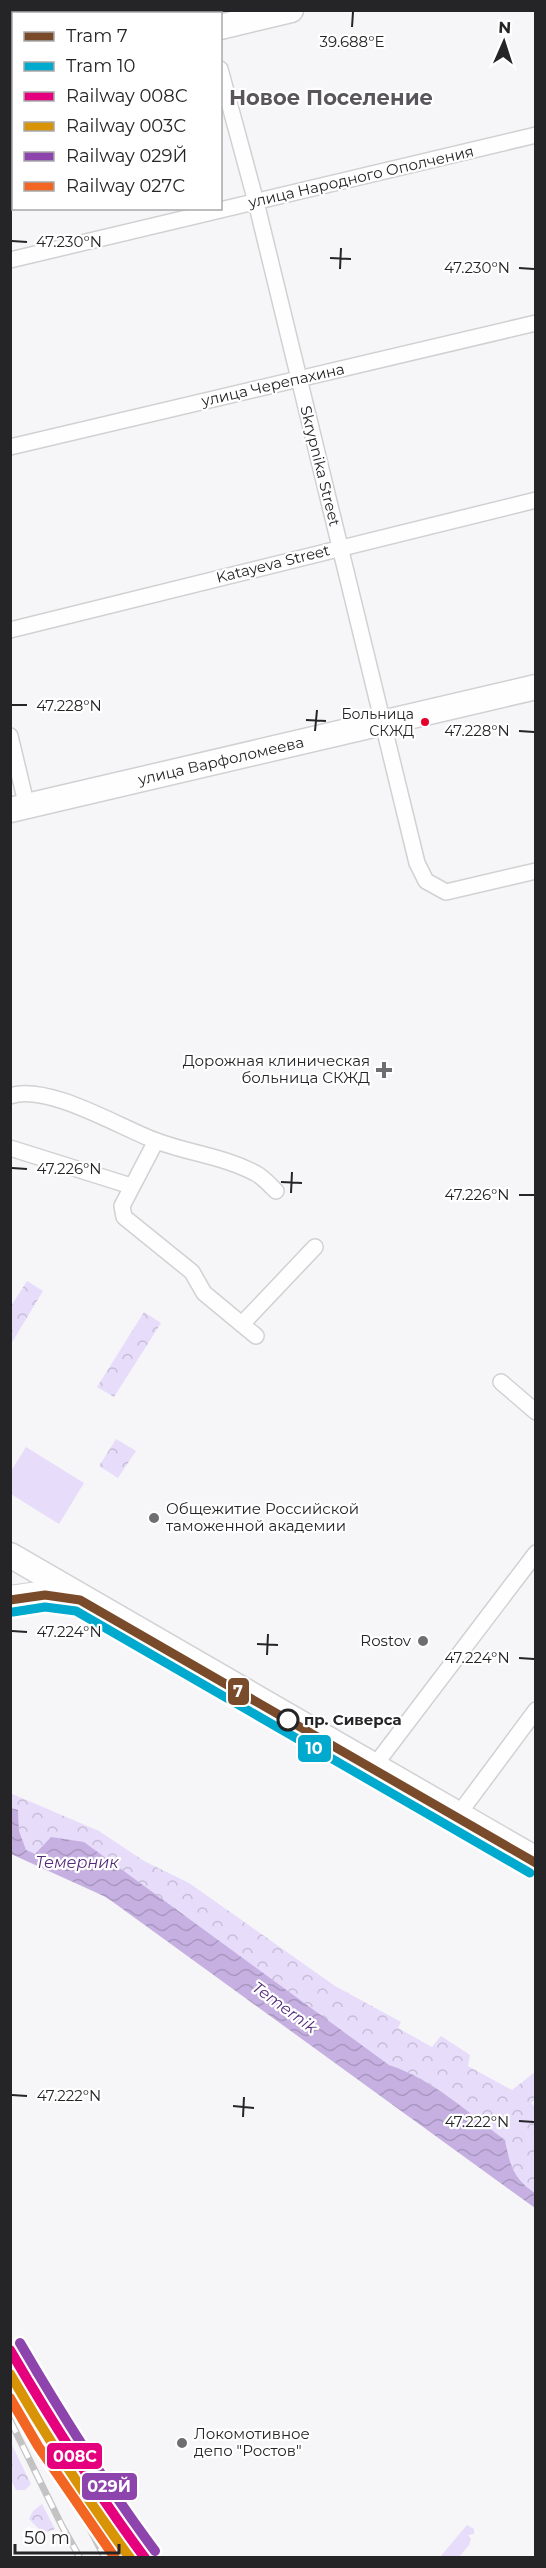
<svg xmlns="http://www.w3.org/2000/svg" width="546" height="2568" font-family="Montserrat,sans-serif">
	<style>
		.green { fill: #e8dcfb }
		.forest { fill: url(#forest-crowns) }
		.water { fill: url(#water-waves) }
		.lines { fill: none; stroke-linecap: round; stroke-linejoin: round }
		.minor-casing { stroke: #d1d1d3; stroke-width: 18 }
		.tertiary-casing { stroke: #d1d1d3; stroke-width: 22 }
		.primary-casing { stroke: #d1d1d3; stroke-width: 27 }
		.minor { stroke: #fefefe; stroke-width: 15 }
		.tertiary { stroke: #fefefe; stroke-width: 20 }
		.primary { stroke: #fefefe; stroke-width: 24 }
		.rail-casing { stroke: #c4c3c4; stroke-width: 7 }
		.rail { stroke: #fff; stroke-width: 4.5; stroke-dasharray: 14; stroke-linecap: butt }
		.rail-1-casing { stroke: #fff; stroke-width: 15 }
		.rail-2-casing { stroke: #fff; stroke-width: 15 }
		.rail-3-casing { stroke: #fff; stroke-width: 15 }
		.rail-4-casing { stroke: #fff; stroke-width: 15 }
		.rail-1 { stroke: #e5007d; stroke-width: 10 }
		.rail-2 { stroke: #d89306; stroke-width: 10 }
		.rail-3 { stroke: #8e44ad; stroke-width: 10 }
		.rail-4 { stroke: #f26522; stroke-width: 10 }
		.tram-1-casing { stroke: #fff; stroke-width: 14 }
		.tram-2-casing { stroke: #fff; stroke-width: 14 }
		.tram-1 { stroke: #7a4b2a; stroke-width: 9 }
		.tram-2 { stroke: #00a9ce; stroke-width: 9 }
		.ticks { fill: none; stroke: #252527; stroke-width: 2 }
		.bus-dot { fill: #e4002b; stroke: #fff; stroke-width: 2 }
		.poi-dot { fill: #6e6e70; stroke: #fff; stroke-width: 2 }
		.stop-dot { fill: #fff; stroke: #252527; stroke-width: 3 }
		.labels { text-anchor: middle; stroke-width: 4.5; stroke-linejoin: round; paint-order: stroke }
		.bus-label { font-size: 14px; fill: #252527; stroke: #fff; text-anchor: end }
		.street-label { font-size: 15px; fill: #252527; stroke: #fff }
		.poi-label { font-size: 15px; fill: #252527; stroke: #fff; text-anchor: end }
		.stop-label { font-size: 15px; font-weight: bold; fill: #252527; stroke: #fff; text-anchor: start }
		.water-label { font-size: 16px; font-style: italic; fill: #522a79; stroke: #fff }
		.district-label { font-size: 21px; font-weight: bold; fill: #58565a; stroke: #fff }
		.ticks-label { font-size: 15px; text-anchor: middle; fill: #252527; stroke: #fff; stroke-width: 4.5; stroke-linejoin: round; paint-order: stroke }
		.line-badge { stroke: #fff; stroke-width: 2 }
		.badge-label { font-size: 16px; text-anchor: middle; font-weight: bold; fill: #fff }
	</style>
	<defs>
		<pattern id="forest-crowns" width="20" height="18" patternUnits="userSpaceOnUse" patternTransform="scale(1.5)"><rect width="20" height="18" fill="#e8dcfb"/><path d="M2 6a3 3 0 1 1 6 0M12 15a3 3 0 1 1 6 0" fill="none" stroke="#c7bdd7"/></pattern>
		<pattern id="water-waves" width="16" height="10" patternUnits="userSpaceOnUse" patternTransform="scale(1.5)"><rect width="16" height="10" fill="#c5b0e1"/><path d="M0 5q4-4 8 0t8 0" fill="none" stroke="#a997c1"/></pattern>
	</defs>
	<rect width="100%" height="100%" fill="#f6f5f8"/>
	<!-- green -->
	<g class="green">
		<polygon points="26,1447 84,1483 59,1524 11,1494 11,1471"/>
		<polygon points="467,2525 474,2529 474,2534 468,2535 471,2539 469,2545 459,2557 440,2557"/>
	</g>
	<!-- forest -->
	<g class="forest">
		<polygon points="27,1281 43,1291 11,1344 11,1306"/>
		<polygon points="144,1312 161,1323 114,1397 97,1387"/>
		<polygon points="116,1439 136,1451 118,1478 99,1466"/>
		<path d="M10 1793 99 1831 144 1861 189 1883 335 1986 401 2022 398 2028 432 2047 441 2036 470 2055 468 2066 512 2090 535 2072V2100L531 2103 535 2107V2193C513 2178 510 2165 504 2140 468 2113 433 2079 389 2065L25 1850 19 1831 18 1811 11 1808Z"/>
		<polygon points="11,2443 31,2484 25,2490 16,2490 11,2480"/>
		<polygon points="42,2504 55,2529 43,2533 29,2519 33,2511"/>
	</g>
	<!-- water -->
	<path class="water" d="M11 1808 18 1810 19 1831 26 1850 35 1854 51 1837 84 1842 389 2065C433 2079 468 2113 505 2140 510 2165 513 2178 535 2193V2208L106 1897 11 1854Z"/>
	<g class="lines">
		<defs>
			<g id="minor">
				<polyline points="206,10 206,14"/>
				<polyline points="220,69 256,202 417,863 426,881 446,892 536,871"/>
				<polyline points="10,260 536,135"/>
				<polyline points="10,447 536,323"/>
				<polyline points="10,630 536,500"/>
				<polyline points="10,736 27,807"/>
				<path d="M10 1096C47 1083 119 1127 154 1140 187 1153 223 1156 255 1173 263 1177 270 1185 276 1191"/>
				<polyline points="156,1141 122,1206 124,1217 192,1272 204,1293 256,1336"/>
				<polyline points="10,1148 131,1186"/>
				<polyline points="242,1324 315,1247"/>
				<polyline points="501,1382 536,1412"/>
				<polyline points="375,1765 536,1553"/>
				<polyline points="458,1815 536,1710"/>
			</g>
			<polyline id="tertiary" points="10,1596 53,1590 72,1595"/>
			<g id="primary">
				<polyline points="220,27 291,10"/>
				<polyline points="10,77 14,77"/>
				<polyline points="10,810 536,687"/>
				<polyline points="10,1555 536,1859"/>
			</g>
		</defs>
		<!-- minor casing -->
		<use href="#minor" class="minor-casing"/>
		<!-- tertiary casing -->
		<use href="#tertiary" class="tertiary-casing"/>
		<!-- primary casing -->
		<use href="#primary" class="primary-casing"/>
		<!-- minor -->
		<use href="#minor" class="minor"/>
		<!-- tertiary -->
		<use href="#tertiary" class="tertiary"/>
		<!-- primary -->
		<use href="#primary" class="primary"/>
		<defs>
			<g id="rail">
				<polyline points="10,2374 105,2558"/>
				<polyline points="10,2420 62,2526 80,2558"/>
				<polyline points="58,2433 97,2508 133,2558"/>
			</g>
		</defs>
		<!-- rail casing -->
		<use href="#rail" class="rail-casing"/>
		<!-- rail -->
		<use href="#rail" class="rail"/>
		<defs>
			<path id="rail-1" d="M10 2350C52 2422 95 2491 145 2558"/>
			<path id="rail-2" d="M10 2374C47 2438 86 2498 130 2558"/>
			<path id="rail-3" d="M20 2343C62 2415 105 2484 155 2551"/>
			<polyline id="rail-4" points="10,2398 38,2446 115,2558"/>
		</defs>
		<!-- rail-1 casing -->
		<use href="#rail-1" class="rail-1-casing"/>
		<!-- rail-2 casing -->
		<use href="#rail-2" class="rail-2-casing"/>
		<!-- rail-3 casing -->
		<use href="#rail-3" class="rail-3-casing"/>
		<!-- rail-4 casing -->
		<use href="#rail-4" class="rail-4-casing"/>
		<!-- rail-1 -->
		<use href="#rail-1" class="rail-1"/>
		<!-- rail-2 -->
		<use href="#rail-2" class="rail-2"/>
		<!-- rail-3 -->
		<use href="#rail-3" class="rail-3"/>
		<!-- rail-4 -->
		<use href="#rail-4" class="rail-4"/>
		<defs>
			<polyline id="tram-1" points="10,1600 45,1595 80,1600 536,1863"/>
			<polyline id="tram-2" points="13,1612 45,1607 76,1611 530,1873"/>
		</defs>
		<!-- tram-1 casing -->
		<use href="#tram-1" class="tram-1-casing"/>
		<!-- tram-2 casing -->
		<use href="#tram-2" class="tram-2-casing"/>
		<!-- tram-1 -->
		<use href="#tram-1" class="tram-1"/>
		<!-- tram-2 -->
		<use href="#tram-2" class="tram-2"/>
	</g>
	<!-- ticks -->
	<path class="ticks" d="M352 27 353 12M12 241 27 242M330 258 351 259M519 268 534 269M340 269 341 248M12 705H27M306 720 326 721M315 731 317 710M519 731 534 732M12 1168 27 1169M281 1182 302 1183M291 1193 292 1172M519 1195H534M12 1631 27 1632M257 1644 278 1645M267 1655 268 1634M519 1658 534 1659M12 2095 27 2096M233 2106 254 2108M243 2117 244 2097M519 2121 534 2122"/>
	<!-- markers -->
	<circle class="bus-dot" cx="425" cy="722" r="5"/>
	<g class="poi-dot">
		<path d="M381 1061h6v6h6v6h-6v6h-6v-6h-6v-6h6z"/>
		<circle cx="154" cy="1518" r="6"/>
		<circle cx="423" cy="1641" r="6"/>
		<circle cx="182" cy="2443" r="6"/>
	</g>
	<circle class="stop-dot" cx="288" cy="1720" r="10"/>
	<g class="labels">
		<!-- bus labels -->
		<g class="bus-label">
			<text x="414" y="719">Больница<tspan x="414" dy="17">СКЖД</tspan></text>
		</g>
		<!-- street labels -->
		<g class="street-label">
			<text transform="translate(361 177) rotate(-13)" y="5">улица Народного Ополчения</text>
			<text transform="translate(273 385) rotate(-13)" y="5">улица Черепахина</text>
			<text transform="translate(320 466) rotate(76)" y="5">Skrypnika Street</text>
			<text transform="translate(273 564) rotate(-14)" y="5">Katayeva Street</text>
			<text transform="translate(221 761) rotate(-13)" y="5">улица Варфоломеева</text>
		</g>
		<!-- poi labels -->
		<g class="poi-label">
			<text x="370" y="1066">Дорожная клиническая<tspan x="370" dy="17">больница СКЖД</tspan></text>
			<text x="166" y="1514" text-anchor="start">Общежитие Российской<tspan x="166" dy="17">таможенной академии</tspan></text>
			<text x="411" y="1646">Rostov</text>
			<text x="194" y="2439" text-anchor="start">Локомотивное<tspan x="194" dy="17">депо "Ростов"</tspan></text>
		</g>
		<!-- stop labels -->
		<g class="stop-label">
			<text x="304" y="1725">пр. Сиверса</text>
		</g>
		<!-- water labels -->
		<g class="water-label">
			<text x="77" y="1868">Темерник</text>
			<text transform="translate(285 2007) rotate(36)" y="6">Temernik</text>
		</g>
		<!-- district labels -->
		<g class="district-label">
			<text x="331" y="105">Новое Поселение</text>
		</g>
	</g>
	<g class="ticks-label">
		<text x="352" y="47">39.688°E</text>
		<text x="69" y="247">47.230°N</text>
		<text x="477" y="273">47.230°N</text>
		<text x="69" y="711">47.228°N</text>
		<text x="477" y="736">47.228°N</text>
		<text x="69" y="1174">47.226°N</text>
		<text x="477" y="1200">47.226°N</text>
		<text x="69" y="1637">47.224°N</text>
		<text x="477" y="1663">47.224°N</text>
		<text x="69" y="2101">47.222°N</text>
		<text x="477" y="2127">47.222°N</text>
	</g>
	<g class="line-badge">
		<rect x="227" y="1677" width="23" height="29" rx="6" fill="#7a4b2a"/>
		<rect x="297" y="1734" width="35" height="29" rx="6" fill="#00a9ce"/>
		<rect x="46" y="2442" width="57" height="28" rx="6" fill="#e5007d"/>
		<rect x="81" y="2472" width="57" height="29" rx="6" fill="#8e44ad"/>
	</g>
	<g class="badge-label">
		<text x="238" y="1697">7</text>
		<text x="314" y="1754">10</text>
		<text x="75" y="2462">008С</text>
		<text x="109" y="2492">029Й</text>
	</g>
	<!-- border -->
	<rect width="546" height="2568" fill="none" stroke="#252527" stroke-width="24"/>
	<!-- legend -->
	<rect x="12" y="12" width="210" height="198" fill="#ffffff" stroke="#a8a8a9" stroke-width="1.5"/>
	<rect x="24" y="32" width="30" height="9" fill="#7a4b2a" stroke="#a8a8a9" stroke-width="1.5"/>
	<text x="66" y="42" font-size="18" fill="#252527">Tram 7</text>
	<rect x="24" y="62" width="30" height="9" fill="#00a9ce" stroke="#a8a8a9" stroke-width="1.5"/>
	<text x="66" y="72" font-size="18" fill="#252527">Tram 10</text>
	<rect x="24" y="92" width="30" height="9" fill="#e5007d" stroke="#a8a8a9" stroke-width="1.5"/>
	<text x="66" y="102" font-size="18" fill="#252527">Railway 008С</text>
	<rect x="24" y="122" width="30" height="9" fill="#d89306" stroke="#a8a8a9" stroke-width="1.5"/>
	<text x="66" y="132" font-size="18" fill="#252527">Railway 003С</text>
	<rect x="24" y="152" width="30" height="9" fill="#8e44ad" stroke="#a8a8a9" stroke-width="1.5"/>
	<text x="66" y="162" font-size="18" fill="#252527">Railway 029Й</text>
	<rect x="24" y="182" width="30" height="9" fill="#f26522" stroke="#a8a8a9" stroke-width="1.5"/>
	<text x="66" y="192" font-size="18" fill="#252527">Railway 027С</text>
	<!-- north arrow -->
	<g transform="translate(504 42) rotate(3)" stroke="#ffffff" stroke-width="4.5" paint-order="stroke">
	<path d="M0-4.5L10 22L0 15L-10 22Z" fill="#252527"/>
	<text y="-9" font-size="16" font-weight="bold" text-anchor="middle" fill="#252527">N</text>
	</g>
	<!-- scale -->
	<path d="M15 2544v9h104v-9" fill="none" stroke="#252527" stroke-width="3"/>
	<text x="24" y="2544" font-size="18" fill="#252527" stroke="#ffffff" stroke-width="4.5" paint-order="stroke">50 m</text>
</svg>
